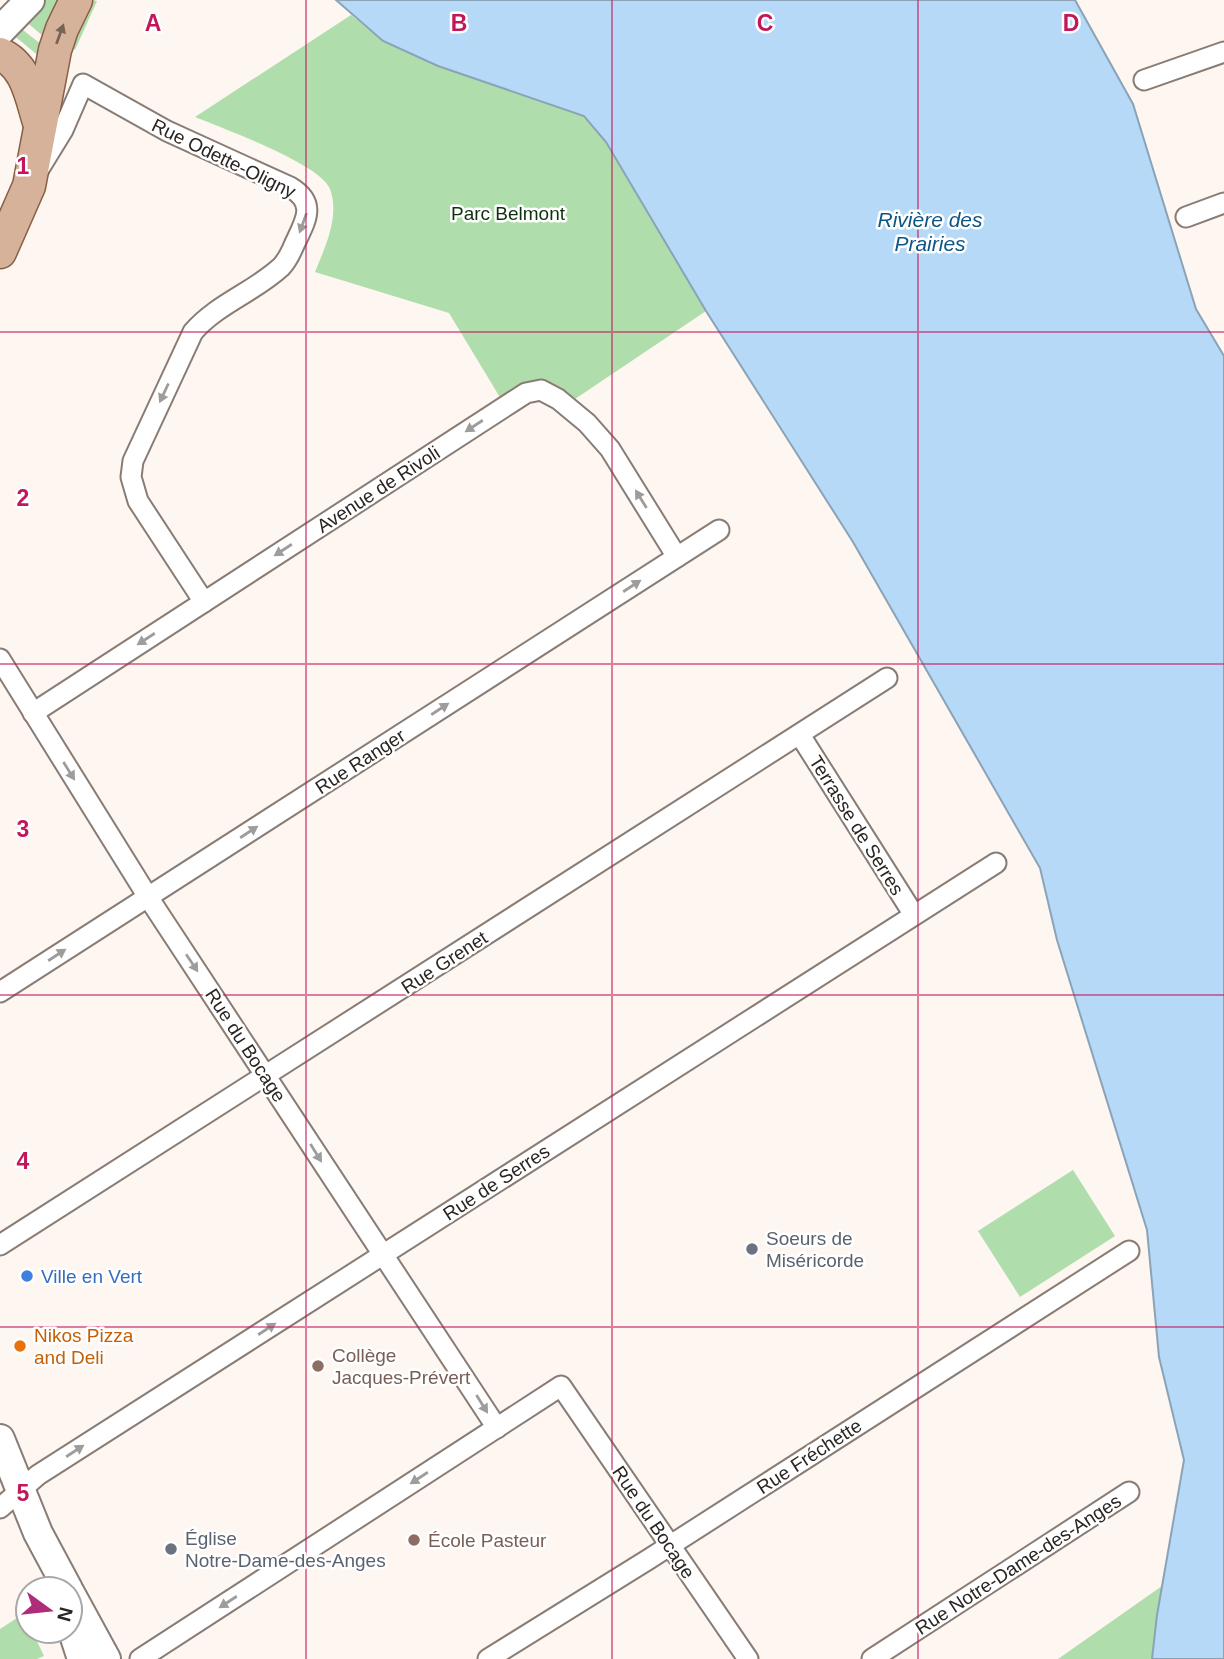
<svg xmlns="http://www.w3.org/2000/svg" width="1224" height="1659" font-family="Arial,sans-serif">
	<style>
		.green { fill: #b0ddac }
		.water { fill: #b5d9f7; stroke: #8ba3b7; stroke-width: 2 }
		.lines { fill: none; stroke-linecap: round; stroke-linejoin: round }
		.street-casing { stroke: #887c74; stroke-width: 23 }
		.secondary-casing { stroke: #887c74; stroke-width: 32 }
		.primary-casing { stroke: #885f45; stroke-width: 35 }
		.street { stroke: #fff; stroke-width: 19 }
		.secondary { stroke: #fff; stroke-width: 28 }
		.primary { stroke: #d6b29b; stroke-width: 32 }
		.oneway { fill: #776458 }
		.oneway2 { fill: #9f9d9c }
		.grid { fill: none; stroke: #c2185b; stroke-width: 2; stroke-opacity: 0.55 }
		.worship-dot { fill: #6b7280; stroke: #fff; stroke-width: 2.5 }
		.shop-dot { fill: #3f7fe0; stroke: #fff; stroke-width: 2.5 }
		.food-dot { fill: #e8710a; stroke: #fff; stroke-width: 2.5 }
		.education-dot { fill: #8d6e63; stroke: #fff; stroke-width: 2.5 }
		.labels { text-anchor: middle; stroke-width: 5; stroke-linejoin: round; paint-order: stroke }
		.street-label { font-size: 19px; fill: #2a2522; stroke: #fff }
		.park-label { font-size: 19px; fill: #0e320d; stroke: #fff }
		.worship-label { font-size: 19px; fill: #5b616d; stroke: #fff; text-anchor: start }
		.shop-label { font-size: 19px; fill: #366cbe; stroke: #fff; text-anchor: start }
		.food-label { font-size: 19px; fill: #c56008; stroke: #fff; text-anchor: start }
		.education-label { font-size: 19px; fill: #785e54; stroke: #fff; text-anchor: start }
		.water-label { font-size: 21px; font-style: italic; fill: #0d5584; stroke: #fff }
		.grid-label { font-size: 23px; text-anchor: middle; font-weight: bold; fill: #c2185b; stroke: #fff; stroke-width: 5; stroke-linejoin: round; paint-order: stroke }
	</style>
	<rect width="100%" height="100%" fill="#fef6f1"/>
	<!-- green -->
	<g class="green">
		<polygon points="42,0 62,0 43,36 24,20"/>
		<polygon points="93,0 97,1 75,50 71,48 83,17"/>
		<path d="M351 15 383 41 438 66 584 116 606 143 706 311 575 399C540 373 538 381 501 399L449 313 315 272C325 247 340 217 330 189 321 164 222 128 195 117Z"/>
		<polygon points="18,26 42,45 40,57 12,34"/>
		<polygon points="1073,1170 1115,1236 1020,1297 978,1231"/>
		<polygon points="1162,1586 1166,1659 1058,1659"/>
		<polygon points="23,1614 28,1624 28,1631 32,1631 44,1656 37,1659 0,1659 0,1629"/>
	</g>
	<!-- water -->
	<polygon class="water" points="336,0 1075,0 1133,104 1196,309 1224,356 1224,1659 1152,1659 1157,1615 1184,1460 1159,1357 1147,1230 1057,940 1040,868 853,542 706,311 606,142 584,116 438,66 383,41"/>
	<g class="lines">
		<defs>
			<g id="street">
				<polyline points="1144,80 1224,52"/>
				<path d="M39 169 63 130 83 84 167 131 290 187C317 203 306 220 295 243 291 252 288 260 281 267 254 292 217 304 193 332L133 461 131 477 138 501 204 602"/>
				<polyline points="1186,217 1224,203"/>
				<polyline points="0,659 148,897 497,1428"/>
				<polyline points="33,713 512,402 526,393 541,390 558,399 587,423 610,449 677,557"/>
				<polyline points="800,735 914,915"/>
				<polyline points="0,992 719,530"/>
				<polyline points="0,1245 887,678"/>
				<polyline points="0,1508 38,1475 996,863"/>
				<polyline points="140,1659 561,1386 748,1659"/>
				<polyline points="488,1659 649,1559 1129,1251"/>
				<polyline points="872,1659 1129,1492"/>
			</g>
			<g id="secondary">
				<polyline points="0,31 30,0"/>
				<polyline points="0,1439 38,1533 68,1589"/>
				<polyline points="70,1593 106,1659"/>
				<polyline points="70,1622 82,1659"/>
			</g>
			<g id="primary">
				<path d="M0 54C27 66 31 97 39 122"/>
				<polyline points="0,252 29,186 55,50 62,29 76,0"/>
			</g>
		</defs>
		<!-- street casing -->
		<use href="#street" class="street-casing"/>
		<!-- secondary casing -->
		<use href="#secondary" class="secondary-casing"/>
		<!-- primary casing -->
		<use href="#primary" class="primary-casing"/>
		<!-- street -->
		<use href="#street" class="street"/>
		<!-- secondary -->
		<use href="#secondary" class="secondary"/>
		<!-- primary -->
		<use href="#primary" class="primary"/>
	</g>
	<!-- one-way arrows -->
	<defs><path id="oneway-solid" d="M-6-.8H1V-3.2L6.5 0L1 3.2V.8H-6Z" transform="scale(1.75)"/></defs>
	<use class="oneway" href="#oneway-solid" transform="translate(60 34) rotate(-70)"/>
	<g class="oneway2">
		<use href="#oneway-solid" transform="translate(303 223) rotate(110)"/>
		<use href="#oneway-solid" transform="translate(164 393) rotate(115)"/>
		<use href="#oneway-solid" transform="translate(474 426) rotate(147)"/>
		<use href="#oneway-solid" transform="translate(641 499) rotate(-122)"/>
		<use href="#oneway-solid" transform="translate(283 550) rotate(147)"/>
		<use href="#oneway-solid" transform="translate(632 586) rotate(-33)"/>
		<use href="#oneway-solid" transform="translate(146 639) rotate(147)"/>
		<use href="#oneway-solid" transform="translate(440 709) rotate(-33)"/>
		<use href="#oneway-solid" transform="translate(69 771) rotate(58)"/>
		<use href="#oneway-solid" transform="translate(249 832) rotate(-33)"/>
		<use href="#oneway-solid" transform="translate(57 955) rotate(-33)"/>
		<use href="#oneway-solid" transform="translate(192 963) rotate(56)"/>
		<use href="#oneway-solid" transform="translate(316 1153) rotate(58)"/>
		<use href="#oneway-solid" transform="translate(267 1329) rotate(-33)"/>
		<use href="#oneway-solid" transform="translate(482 1404) rotate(58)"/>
		<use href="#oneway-solid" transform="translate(75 1451) rotate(-33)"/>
		<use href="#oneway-solid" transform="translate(419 1478) rotate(147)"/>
		<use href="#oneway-solid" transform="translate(228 1602) rotate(147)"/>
	</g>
	<!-- grid -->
	<path class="grid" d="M306 0V1659M612 0V1659M918 0V1659M0 332H1224M0 664H1224M0 995H1224M0 1327H1224"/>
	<!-- markers -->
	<g class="worship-dot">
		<circle cx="752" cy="1249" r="7"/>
		<circle cx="171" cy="1549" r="7"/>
	</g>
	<circle class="shop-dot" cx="27" cy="1276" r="7"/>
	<circle class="food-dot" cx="20" cy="1346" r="7"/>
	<g class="education-dot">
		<circle cx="318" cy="1366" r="7"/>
		<circle cx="414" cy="1540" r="7"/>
	</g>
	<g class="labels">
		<!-- street labels -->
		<g class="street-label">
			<text transform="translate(224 158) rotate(26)" y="7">Rue Odette-Oligny</text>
			<text transform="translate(378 489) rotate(-33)" y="7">Avenue de Rivoli</text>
			<text transform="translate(360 761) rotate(-33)" y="7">Rue Ranger</text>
			<text transform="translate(857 825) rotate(58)" y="7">Terrasse de Serres</text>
			<text transform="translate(444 962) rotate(-33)" y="7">Rue Grenet</text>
			<text transform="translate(246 1045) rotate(57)" y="7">Rue du Bocage</text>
			<text transform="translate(496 1182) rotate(-33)" y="7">Rue de Serres</text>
			<text transform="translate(809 1456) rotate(-33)" y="7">Rue Fréchette</text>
			<text transform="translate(654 1522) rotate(56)" y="7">Rue du Bocage</text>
			<text transform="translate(1018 1564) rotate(-33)" y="7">Rue Notre-Dame-des-Anges</text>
		</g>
		<!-- park labels -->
		<g class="park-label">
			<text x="508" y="220">Parc Belmont</text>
		</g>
		<!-- worship labels -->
		<g class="worship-label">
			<text x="766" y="1245">Soeurs de<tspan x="766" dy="22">Miséricorde</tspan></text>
			<text x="185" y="1545">Église<tspan x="185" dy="22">Notre-Dame-des-Anges</tspan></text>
		</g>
		<!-- shop labels -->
		<g class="shop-label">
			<text x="41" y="1283">Ville en Vert</text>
		</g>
		<!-- food labels -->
		<g class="food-label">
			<text x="34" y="1342">Nikos Pizza<tspan x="34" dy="22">and Deli</tspan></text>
		</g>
		<!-- education labels -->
		<g class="education-label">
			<text x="332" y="1362">Collège<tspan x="332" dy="22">Jacques-Prévert</tspan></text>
			<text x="428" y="1547">École Pasteur</text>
		</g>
		<!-- water labels -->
		<g class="water-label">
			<text x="930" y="227">Rivière des<tspan x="930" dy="24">Prairies</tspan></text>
		</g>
	</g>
	<g class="grid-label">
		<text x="153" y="31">A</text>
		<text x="459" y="31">B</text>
		<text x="765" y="31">C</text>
		<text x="1071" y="31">D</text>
		<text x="23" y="174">1</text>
		<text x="23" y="506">2</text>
		<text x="23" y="837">3</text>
		<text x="23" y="1169">4</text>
		<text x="23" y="1501">5</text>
	</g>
	<!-- north arrow -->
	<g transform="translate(49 1610) rotate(105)"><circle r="33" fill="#ffffff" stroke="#aaa8a7" stroke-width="2"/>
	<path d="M0-5L12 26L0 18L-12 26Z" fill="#ae2d79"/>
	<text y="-10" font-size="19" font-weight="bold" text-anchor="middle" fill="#2a2522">N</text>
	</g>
</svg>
